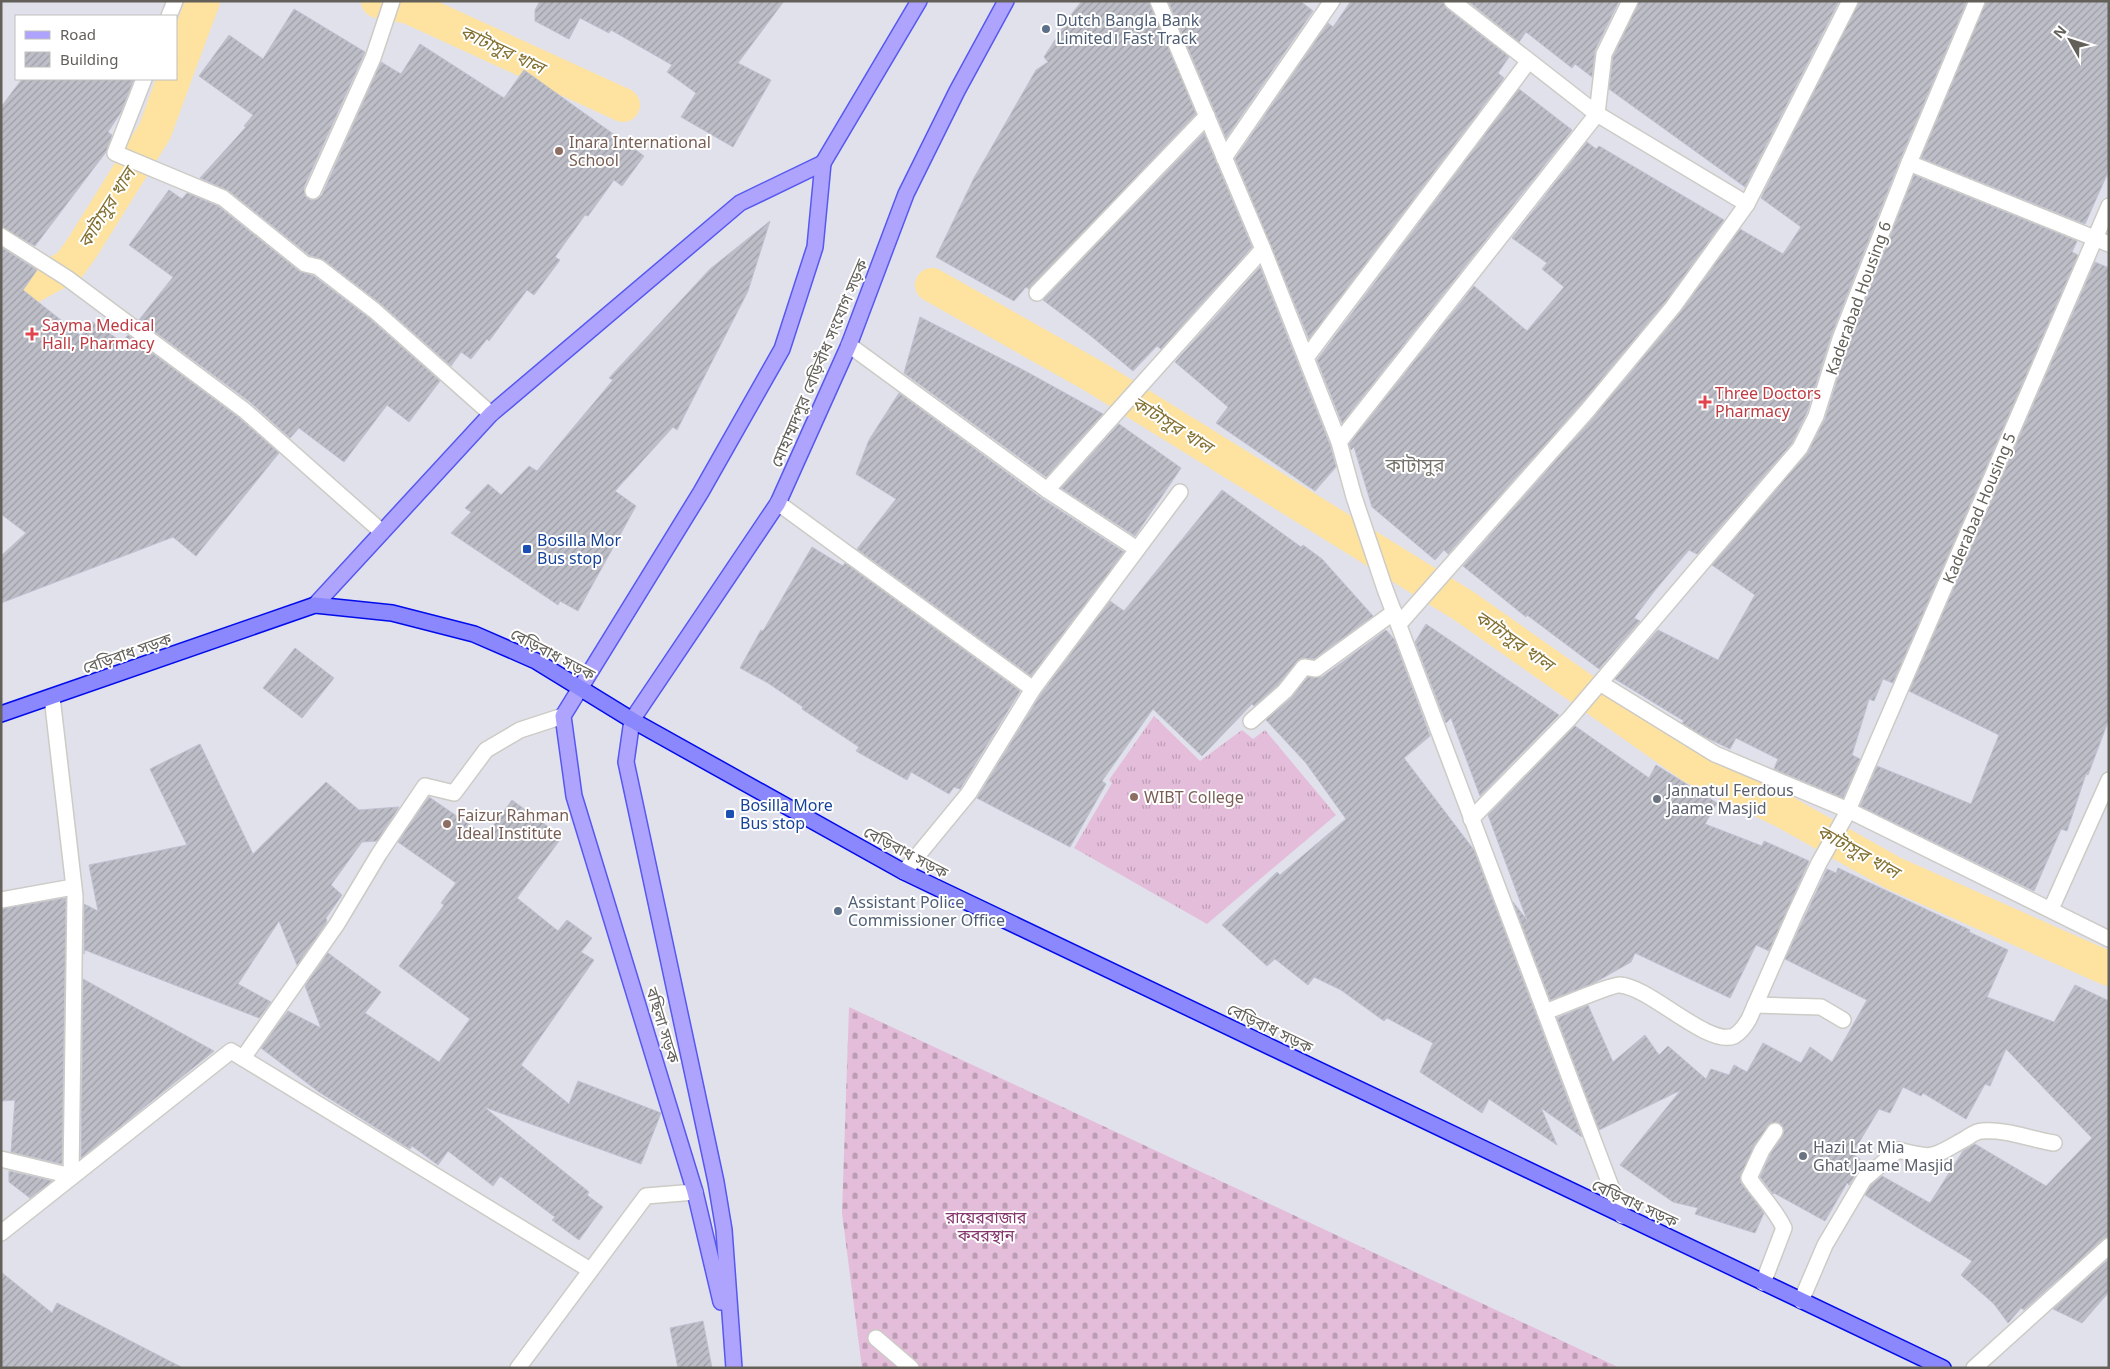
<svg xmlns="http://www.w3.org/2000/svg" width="2110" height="1369" font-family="'Noto Sans','Noto Sans Bengali',sans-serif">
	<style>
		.grass { fill: url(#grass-tufts) }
		.cemetery { fill: url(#cemetery-stones) }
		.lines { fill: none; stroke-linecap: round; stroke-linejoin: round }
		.canal { stroke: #fee29f; stroke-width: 34 }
		.building { fill: url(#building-hatch); stroke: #bfc0d1 }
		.minor-casing { stroke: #cccbc5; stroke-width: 18 }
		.major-casing { stroke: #5658f0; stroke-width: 18 }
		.highway-casing { stroke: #020ceb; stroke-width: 18 }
		.minor { stroke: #fff; stroke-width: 15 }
		.major { stroke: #aea4fe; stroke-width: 15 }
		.highway { stroke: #8a88fc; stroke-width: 15 }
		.service-dot { fill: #5c6f8a; stroke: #fff; stroke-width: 2 }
		.education-dot { fill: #8d6e63; stroke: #fff; stroke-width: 2 }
		.health-dot { fill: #e0444e; stroke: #fff; stroke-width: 2 }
		.transit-dot { fill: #1a4fb4; stroke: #fff; stroke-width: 2 }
		.worship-dot { fill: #6b7280; stroke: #fff; stroke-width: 2 }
		.labels { text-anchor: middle; stroke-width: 4; stroke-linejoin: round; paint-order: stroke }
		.service-label { font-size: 16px; fill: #4e5e75; stroke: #fff; text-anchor: start }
		.education-label { font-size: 16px; fill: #785e54; stroke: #fff; text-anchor: start }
		.street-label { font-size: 16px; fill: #626059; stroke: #fff }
		.health-label { font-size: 16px; fill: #be3a42; stroke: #fff; text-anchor: start }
		.transit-label { font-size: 16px; fill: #164399; stroke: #fff; text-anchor: start }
		.worship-label { font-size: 16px; fill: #5b616d; stroke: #fff; text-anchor: start }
		.park-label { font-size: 16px; fill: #85356c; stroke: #fff }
		.water-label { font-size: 18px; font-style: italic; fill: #837131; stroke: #fff }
		.quarter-label { font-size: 19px; fill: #74726a; stroke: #fff }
	</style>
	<defs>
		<pattern id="grass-tufts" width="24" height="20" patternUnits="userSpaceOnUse" patternTransform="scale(1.25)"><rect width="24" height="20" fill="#e4bdda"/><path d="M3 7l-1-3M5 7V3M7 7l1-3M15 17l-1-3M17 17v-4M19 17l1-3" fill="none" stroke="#bc9db4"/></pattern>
		<pattern id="cemetery-stones" width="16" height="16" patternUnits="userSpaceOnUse" patternTransform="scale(1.25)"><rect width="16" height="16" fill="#e4bdda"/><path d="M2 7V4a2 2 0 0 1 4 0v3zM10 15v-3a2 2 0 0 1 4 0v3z" fill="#bc9db4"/></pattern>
		<pattern id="building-hatch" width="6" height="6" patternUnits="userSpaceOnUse" patternTransform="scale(1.25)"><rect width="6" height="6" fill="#bdbec7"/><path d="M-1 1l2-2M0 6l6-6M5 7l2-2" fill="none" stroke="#9d9ea5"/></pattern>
	</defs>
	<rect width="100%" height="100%" fill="#e1e1ec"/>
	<!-- grass -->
	<polygon class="grass" points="1154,716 1200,761 1242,730 1253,739 1265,730 1336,815 1207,924 1074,848 1112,783 1109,780"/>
	<!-- cemetery -->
	<polygon class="cemetery" points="849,1007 1620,1368 862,1368 842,1213"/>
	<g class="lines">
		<!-- canal -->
		<g class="canal">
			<polyline points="378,1 409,7 623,105"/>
			<polyline points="176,73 203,1"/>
			<polyline points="932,285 1095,377 1464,606 1693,767 1785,812 1893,873 2109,969"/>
			<polyline points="1,303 69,266 82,248 155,131 174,79"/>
		</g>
	</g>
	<!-- building -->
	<g class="building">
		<polygon points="540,1 784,1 738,63 771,80 733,147 681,117 696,93 667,72 672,65 611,30 609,33 580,18 569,39 535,21 535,10"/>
		<polygon points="1082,1 1149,1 1196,114 1029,289 1026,287 1014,301 936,257 974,178 1036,70 1048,62 1044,57 1073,12"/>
		<polygon points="1168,1 1300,1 1313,11 1226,138"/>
		<polygon points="1351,1 1443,1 1446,8 1509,57 1498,73 1504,78 1309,339 1235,159 1328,23 1333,27"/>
		<polygon points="1468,1 1619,1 1595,50 1592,77 1575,64 1572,68 1526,32 1519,42"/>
		<polygon points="1639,1 1839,1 1745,187 1609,89 1613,57"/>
		<polygon points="1859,1 1967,1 1900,160 1831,336 1807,412 1792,443 1697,554 1689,550 1656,589 1634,618 1640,621 1599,669 1527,615 1526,617 1463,566 1594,417 1680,313 1740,229 1783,254 1801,227 1761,198"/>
		<polygon points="1986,1 2109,1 2109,170 2085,224 1921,158"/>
		<polygon points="294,9 365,52 304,187 305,196 310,200 318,199 322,195 381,62 401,74 420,44 504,98 524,70 644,156 622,186 614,180 588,216 585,215 555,257 560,260 534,295 527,290 489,341 487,339 471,359 461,352 451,366 381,304 324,260 309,255 229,191 200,178 246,127 244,126 253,115 199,76 229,35 263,59"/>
		<polygon points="22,79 134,79 121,112 108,132 112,135 106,152 35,246 1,227 1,107"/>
		<polygon points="1519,89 1572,130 1342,423 1317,360"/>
		<polygon points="1204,133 1252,247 1161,349 1157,346 1133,371 1091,336 1043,300"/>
		<polygon points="1587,142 1596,149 1599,146 1724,220 1666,301 1580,405 1448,554 1444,550 1435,560 1372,507 1354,447 1351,450 1349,444 1474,286 1527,331 1564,287 1542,269 1547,263 1512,238"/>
		<polygon points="1914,175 2077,241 2072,252 2078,255 1893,683 1883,679 1874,701 1869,699 1852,755 1860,759 1843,798 1774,769 1778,759 1736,738 1730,749 1703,736 1682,723 1684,721 1615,679 1658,630 1718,660 1755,595 1712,565 1808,452 1825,419 1849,342"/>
		<polygon points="169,190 182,199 187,193 218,206 299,271 314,276 369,318 440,381 409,422 387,405 344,462 299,428 290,438 250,402 139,320 173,277 129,245"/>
		<polygon points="770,221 748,291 677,430 673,427 615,491 636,506 578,611 560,601 558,605 451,533 471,512 465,508 488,484 501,495 529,466 537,471 613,380 609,378 710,269"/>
		<polygon points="1,247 37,270 23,290 81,336 91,321 122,342 128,335 238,417 279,453 196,556 173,537 1,603 1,556 26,533 1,514"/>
		<polygon points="2095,262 2109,268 2109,719 2088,775 2086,774 2067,831 2061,829 2034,891 1860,806 1877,766 1971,804 1999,735 1909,691"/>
		<polygon points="1260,267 1330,445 1336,467 1315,491 1216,423 1228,407 1175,362"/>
		<polygon points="920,317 1027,372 1103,414 1046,477 904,373"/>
		<polygon points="899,393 1041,498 1124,552 1031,676 857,549 896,499 856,474 869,440"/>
		<polygon points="1119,424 1181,468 1135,536 1061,488"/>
		<polygon points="1222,490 1301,547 1303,545 1322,559 1373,616 1314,659 1301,658 1297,661 1278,685 1254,706 1252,704 1202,756 1153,709 1102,781 1106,784 1070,847 977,798 1041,694 1110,601 1124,611"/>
		<polygon points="812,547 843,566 845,563 1020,691 960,789 954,787 949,794 911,772 907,780 856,751 859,747 802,709 803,707 768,683 740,668 761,630 763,631"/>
		<polygon points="1426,624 1559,715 1480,796 1451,718 1446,723 1415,642"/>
		<polygon points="1386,630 1394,639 1430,736 1404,758 1474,850 1582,1137 1541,1108 1557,1145 1489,1099 1482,1113 1420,1072 1433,1043 1387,1018 1384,1021 1341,990 1314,977 1308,985 1275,959 1267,966 1222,925 1277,872 1280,875 1346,819 1306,763 1266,720 1291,698 1308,677 1322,677"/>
		<polygon points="295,648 334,678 302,718 263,688"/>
		<polygon points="1575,726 1649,778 1656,765 1717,803 1705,824 1762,846 1764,841 1809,861 1769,951 1756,945 1730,998 1635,953 1631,962 1594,983 1550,1000 1513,902 1527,920 1488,815"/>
		<polygon points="200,744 253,854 326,782 359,810 399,807 377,841 362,842 331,885 342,895 326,918 327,922 297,965 279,921 238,984 271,1002 259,1018 85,950 84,954 84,904 98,911 89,865 187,845 150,769"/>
		<polygon points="429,797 486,836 512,800 562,837 517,898 558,931 567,920 592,938 581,952 594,960 521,1065 569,1104 578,1081 661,1113 641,1164 484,1107 589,1192 587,1195 603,1207 579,1240 552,1220 555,1217 500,1176 493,1186 448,1151 438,1165 412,1146 410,1149 319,1092 261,1048 288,1011 321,1028 305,986 328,953 381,992 365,1013 439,1062 470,1019 399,966 444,905 441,903 456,883 398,842"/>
		<polygon points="1838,868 1970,930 1969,932 2008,950 1987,997 2054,1022 2075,985 2109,1001 2109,1237 2103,1239 2024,1310 2021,1308 2008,1323 1994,1304 1961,1275 1972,1261 1865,1195 1871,1185 1882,1176 1930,1203 1963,1151 1975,1144 2046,1186 2092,1138 2006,1049 1990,1086 1985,1084 1966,1119 1923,1093 1921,1096 1903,1087 1890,1113 1879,1109 1852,1154 1860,1159 1859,1162 1865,1166 1856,1174 1849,1185 1847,1183 1825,1221 1774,1193 1773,1194 1760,1177 1770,1155 1784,1132 1783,1127 1780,1123 1771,1123 1754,1146 1740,1178 1741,1183 1764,1213 1755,1233 1695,1214 1698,1208 1673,1202 1620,1165 1681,1090 1599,1130 1557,1018 1588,1005 1613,1062 1645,1035 1659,1055 1668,1046 1706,1079 1711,1069 1729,1075 1734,1065 1747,1072 1763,1043 1801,1063 1810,1047 1832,1062 1867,1000 1785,959 1827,869 1836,873"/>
		<polygon points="66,898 62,1164 11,1152 15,1100 1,1101 1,909"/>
		<polygon points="83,979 214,1051 81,1158"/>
		<polygon points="9,1171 52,1181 30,1198 9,1182"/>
		<polygon points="2109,1259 2109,1292 2082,1323 2053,1309"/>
		<polygon points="1,1272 52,1313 57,1303 183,1368 1,1368"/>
		<polygon points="703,1321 712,1368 678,1368 670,1328"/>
	</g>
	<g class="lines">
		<defs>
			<g id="minor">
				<polyline points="1158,1 1263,249 1339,442 1354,497 1385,589 1622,1216"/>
				<polyline points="1452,1 1597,114 1747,204"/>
				<polyline points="169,16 175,1"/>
				<polyline points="144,79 115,153 223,198 305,264 318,267 375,311 491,414"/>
				<polyline points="1224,158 1332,1"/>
				<polyline points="1909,163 2109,244"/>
				<polyline points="313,191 373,58 392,1"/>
				<polyline points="1,236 67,278 244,410 382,532"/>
				<polyline points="1037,293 1207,116"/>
				<polyline points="849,345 1047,490 1137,549"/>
				<polyline points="1306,358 1528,62"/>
				<polyline points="1339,442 1597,114 1604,54 1630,1"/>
				<polyline points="1047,490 1263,249"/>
				<polyline points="778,503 1033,689"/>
				<polyline points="1399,624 1587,411 1673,307 1747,204 1850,1"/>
				<polyline points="1600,683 1715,754 1848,810 2109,939"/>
				<polyline points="52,697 75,896 71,1176"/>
				<polyline points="1251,721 1285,691 1304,667 1316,669 1394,612"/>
				<polyline points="1471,819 1570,718 1800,448 1816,416 1840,339 1909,163 1977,1"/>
				<polyline points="904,872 969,793 1033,689 1180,492"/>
				<polyline points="1,900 73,887"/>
				<polyline points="2051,909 2109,780"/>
				<polyline points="1755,1005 1821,1007 1843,1020"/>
				<path d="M1545 1012C1557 1008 1612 984 1620 985 1650 987 1708 1047 1734 1036 1741 1032 1745 1026 1749 1019L1796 912 1819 863 1845 817 2109 206"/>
				<polyline points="243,1058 337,924 379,854 425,786 454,793 486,750 520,730 563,716"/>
				<polyline points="1,1159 71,1176"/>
				<polyline points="1,1233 231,1051 590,1270"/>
				<path d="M1763 1283 1784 1228C1775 1209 1761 1196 1749 1178L1762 1150 1775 1131"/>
				<path d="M1801 1301 1825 1245 1864 1179 1898 1150C1936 1160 1932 1157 1965 1139 1970 1136 1976 1131 1982 1131 2006 1129 2030 1139 2054 1143"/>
				<polyline points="876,1338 911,1368"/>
				<polyline points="518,1368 646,1196 695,1192"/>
				<polyline points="1974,1368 2109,1246"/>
			</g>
			<g id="major">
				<polyline points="315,605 491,414 740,203 823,163"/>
				<polyline points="721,1302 695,1192 574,796 563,716 701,492 782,349 815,247 823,163 919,1"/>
				<polyline points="734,1368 724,1230 716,1182 626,762 632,720 778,503 849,345 906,194 957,91 1006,1"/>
			</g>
			<polyline id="highway" points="1,714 315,605 392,613 474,634 536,661 632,720 904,872 1943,1368"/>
		</defs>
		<!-- minor casing -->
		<use href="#minor" class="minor-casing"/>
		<!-- major casing -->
		<use href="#major" class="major-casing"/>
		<!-- highway casing -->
		<use href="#highway" class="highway-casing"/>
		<!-- minor -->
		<use href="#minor" class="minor"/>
		<!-- major -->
		<use href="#major" class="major"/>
		<!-- highway -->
		<use href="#highway" class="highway"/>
	</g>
	<!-- markers -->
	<g class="service-dot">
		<circle cx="1046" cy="29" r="5"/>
		<circle cx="838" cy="911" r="5"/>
	</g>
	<g class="education-dot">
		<circle cx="559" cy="151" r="5"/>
		<circle cx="1134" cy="797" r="5"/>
		<circle cx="447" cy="824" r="5"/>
	</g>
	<g class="health-dot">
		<path d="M29.5 326.5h5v5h5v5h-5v5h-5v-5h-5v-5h5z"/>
		<path d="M1702.5 394.5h5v5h5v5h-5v5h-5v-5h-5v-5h5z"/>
	</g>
	<g class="transit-dot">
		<rect x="522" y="544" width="10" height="10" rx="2.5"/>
		<rect x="725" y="809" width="10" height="10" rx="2.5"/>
	</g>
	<g class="worship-dot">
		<circle cx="1657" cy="799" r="5"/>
		<circle cx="1803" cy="1156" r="5"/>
	</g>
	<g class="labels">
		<!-- service labels -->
		<g class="service-label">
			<text x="1056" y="26">Dutch Bangla Bank<tspan x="1056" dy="18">Limited। Fast Track</tspan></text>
			<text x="848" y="908">Assistant Police<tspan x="848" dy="18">Commissioner Office</tspan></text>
		</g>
		<!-- education labels -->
		<g class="education-label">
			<text x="569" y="148">Inara International<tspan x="569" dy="18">School</tspan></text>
			<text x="1144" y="803">WIBT College</text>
			<text x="457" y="821">Faizur Rahman<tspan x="457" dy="18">Ideal Institute</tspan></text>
		</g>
		<!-- street labels -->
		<g class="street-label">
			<text transform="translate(1858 298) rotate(-70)" y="6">Kaderabad Housing 6</text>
			<text transform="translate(819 363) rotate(-67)" y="6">মোহাম্মদপুর বেড়িবাঁধ সংযোগ সড়ক</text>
			<text transform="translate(1979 508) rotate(-67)" y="6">Kaderabad Housing 5</text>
			<text transform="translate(127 653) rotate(-19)" y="6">বেড়িবাধ সড়ক</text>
			<text transform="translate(553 654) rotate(28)" y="6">বেড়িবাধ সড়ক</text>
			<text transform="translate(906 852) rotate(28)" y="6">বেড়িবাধ সড়ক</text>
			<text transform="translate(663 1025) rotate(73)" y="6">বছিলা সড়ক</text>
			<text transform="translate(1270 1028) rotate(26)" y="6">বেড়িবাধ সড়ক</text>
			<text transform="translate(1635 1203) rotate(25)" y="6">বেড়িবাধ সড়ক</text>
		</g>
		<!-- health labels -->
		<g class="health-label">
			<text x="42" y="331">Sayma Medical<tspan x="42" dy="18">Hall, Pharmacy</tspan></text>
			<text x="1715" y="399">Three Doctors<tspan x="1715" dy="18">Pharmacy</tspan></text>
		</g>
		<!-- transit labels -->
		<g class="transit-label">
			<text x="537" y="546">Bosilla Mor<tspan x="537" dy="18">Bus stop</tspan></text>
			<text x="740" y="811">Bosilla More<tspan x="740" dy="18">Bus stop</tspan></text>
		</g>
		<!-- worship labels -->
		<g class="worship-label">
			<text x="1667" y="796">Jannatul Ferdous<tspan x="1667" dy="18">Jaame Masjid</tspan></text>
			<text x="1813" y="1153">Hazi Lat Mia<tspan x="1813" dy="18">Ghat Jaame Masjid</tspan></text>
		</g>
		<!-- park labels -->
		<g class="park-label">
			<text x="986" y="1223">রায়েরবাজার<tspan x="986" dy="18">কবরস্থান</tspan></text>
		</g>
		<!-- water labels -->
		<g class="water-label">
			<text transform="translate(502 50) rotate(25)" y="6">কাটাসুর খাল</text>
			<text transform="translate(107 208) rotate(-58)" y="6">কাটাসুর খাল</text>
			<text transform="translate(1172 425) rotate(32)" y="6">কাটাসুর খাল</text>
			<text transform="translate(1514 641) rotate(35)" y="6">কাটাসুর খাল</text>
			<text transform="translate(1858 852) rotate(29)" y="6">কাটাসুর খাল</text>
		</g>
		<!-- quarter labels -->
		<g class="quarter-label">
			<text x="1415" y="472">কাটাসুর</text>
		</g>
	</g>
	<!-- border -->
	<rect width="2110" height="1369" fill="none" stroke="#626059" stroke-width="5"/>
	<!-- legend -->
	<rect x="15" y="15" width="162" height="65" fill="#ffffff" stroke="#c0bfbd"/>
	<rect x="25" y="31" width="25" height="8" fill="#aea4fe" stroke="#c0bfbd"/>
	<text x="60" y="40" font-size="15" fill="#626059">Road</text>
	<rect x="25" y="52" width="25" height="15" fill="url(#building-hatch)" stroke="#c0bfbd"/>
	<text x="60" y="65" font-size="15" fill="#626059">Building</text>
	<!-- north arrow -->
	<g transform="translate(2070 40) rotate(309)" stroke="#ffffff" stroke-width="4" paint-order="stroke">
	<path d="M0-4L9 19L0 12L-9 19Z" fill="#626059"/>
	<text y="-8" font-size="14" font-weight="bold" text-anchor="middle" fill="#626059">N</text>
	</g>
</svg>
